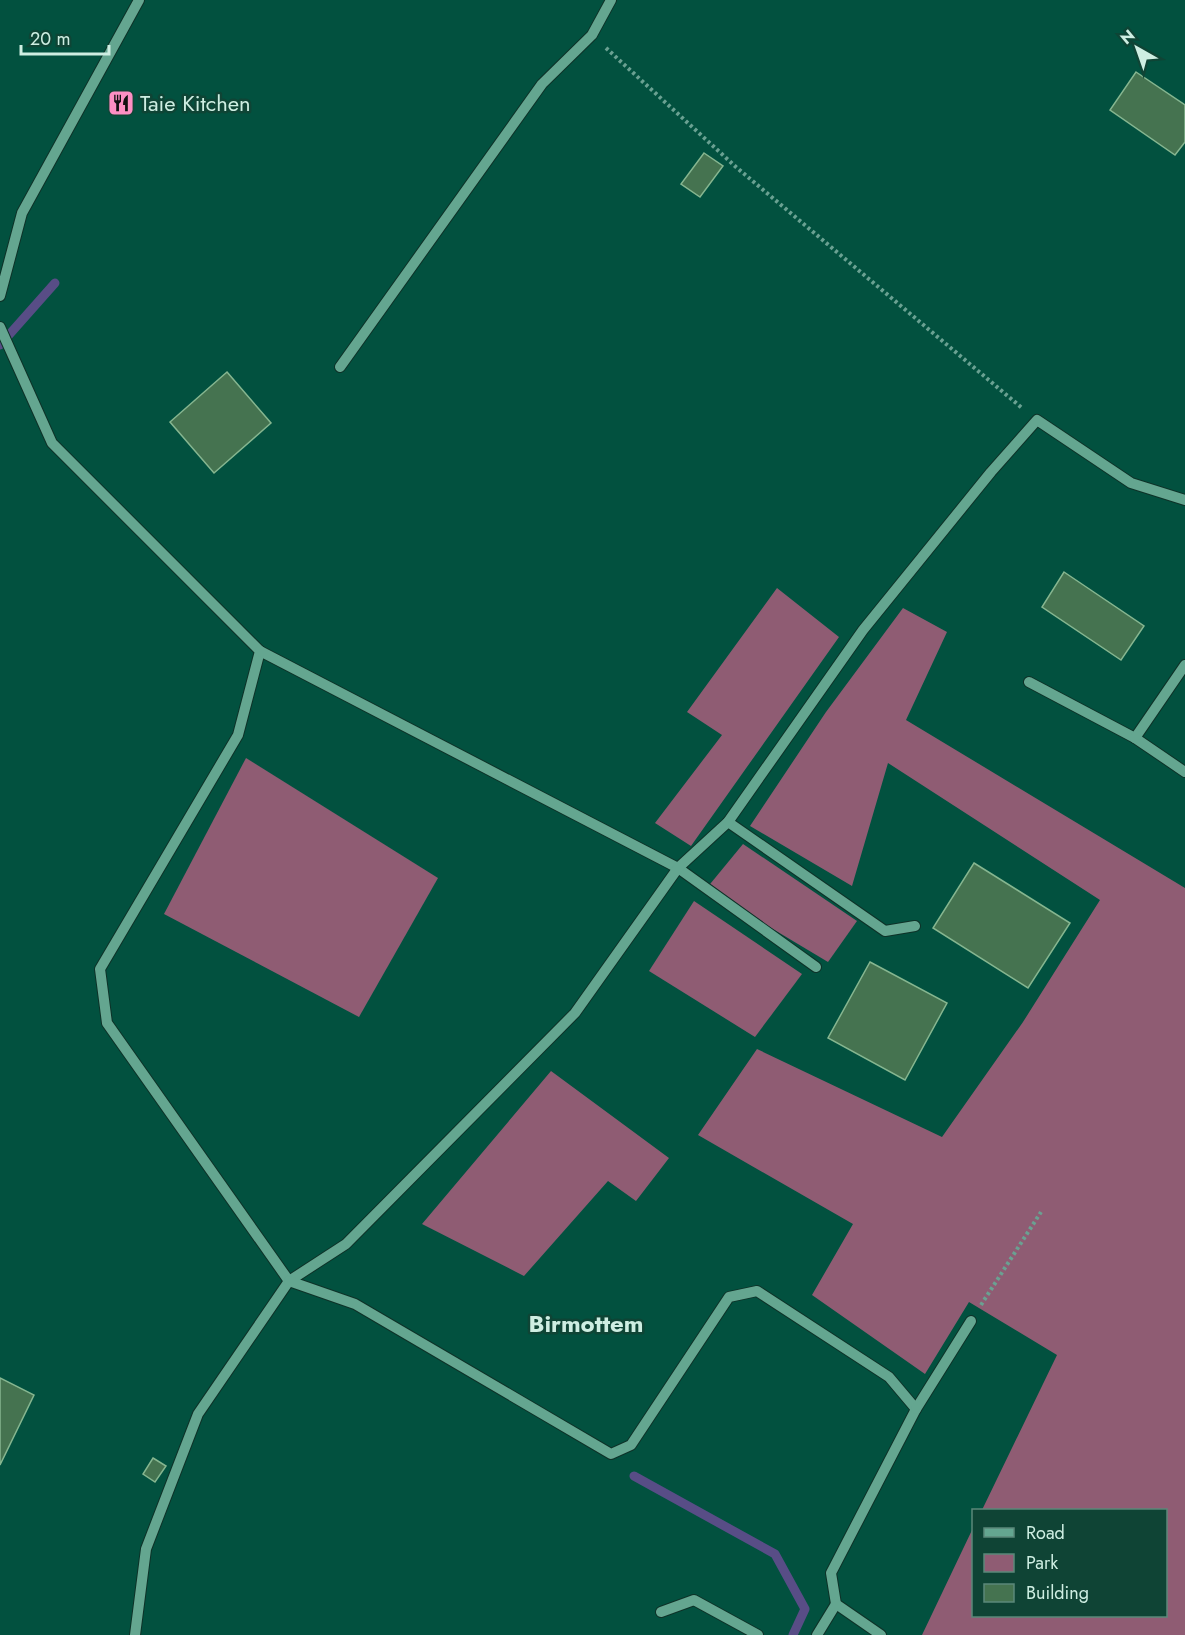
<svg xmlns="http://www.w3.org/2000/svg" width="1185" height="1635" font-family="Jost,sans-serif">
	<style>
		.green { fill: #8f5c73 }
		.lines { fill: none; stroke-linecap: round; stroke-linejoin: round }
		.stream { stroke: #584d86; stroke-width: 9 }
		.building { fill: #457350; stroke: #86b690; stroke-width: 1.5 }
		.minor-casing { stroke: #0e3228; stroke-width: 12 }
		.path { stroke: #6aa192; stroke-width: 4; stroke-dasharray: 3 3; stroke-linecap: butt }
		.minor { stroke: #64a690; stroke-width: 10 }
		.labels { text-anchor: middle; stroke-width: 5; stroke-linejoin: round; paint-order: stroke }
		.poi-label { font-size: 22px; fill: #ceeee2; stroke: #0f4435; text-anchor: start }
		.neighbourhood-label { font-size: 24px; font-weight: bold; fill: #ceeee2; stroke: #0f4435 }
	</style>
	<rect width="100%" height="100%" fill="#02513f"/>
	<!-- green -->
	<g class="green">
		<polygon points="777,588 839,637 691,846 655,823 722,735 687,712"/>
		<polygon points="903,608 947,632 906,720 1185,888 1185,1635 922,1635 973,1528 974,1616 1166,1616 1166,1510 982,1510 1057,1355 969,1302 925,1374 812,1295 853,1224 698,1135 757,1049 942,1137 1023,1022 1100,900 888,763 852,886 750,826 826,712"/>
		<polygon points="246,758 438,878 359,1017 164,914"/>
		<polygon points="743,844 857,921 828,962 706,889"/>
		<polygon points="694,901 802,974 755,1037 649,971"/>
		<polygon points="551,1071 669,1158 636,1201 608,1181 524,1276 422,1224"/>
	</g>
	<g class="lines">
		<!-- stream -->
		<g class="stream">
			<polyline points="0,345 55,283"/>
			<polyline points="634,1476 775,1554 805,1609 793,1635"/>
		</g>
	</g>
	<!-- building -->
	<g class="building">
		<polygon points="1136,72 1185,105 1185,142 1175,155 1110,110"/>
		<polygon points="704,153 723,166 700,197 681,184"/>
		<polygon points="227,372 271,423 214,473 170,422"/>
		<polygon points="1064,572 1144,626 1121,660 1042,607"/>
		<polygon points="974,863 1070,923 1028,988 933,928"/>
		<polygon points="870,962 947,1003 905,1080 828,1038"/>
		<polygon points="0,1378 34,1395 0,1465"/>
		<polygon points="153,1458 166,1466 155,1482 143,1474"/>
	</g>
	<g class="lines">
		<defs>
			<g id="minor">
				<polyline points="0,296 22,213 139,0"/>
				<polyline points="0,327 52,443 260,651 238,735 100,969 107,1023 289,1281 198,1414 146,1549 135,1635"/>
				<polyline points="340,367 542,84 592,35 611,0"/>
				<polyline points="260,651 678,868 816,967"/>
				<polyline points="1029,682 1135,738 1185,772"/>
				<polyline points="1135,738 1185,665"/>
				<polyline points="728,822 885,931 915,926"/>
				<polyline points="289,1281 346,1244 575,1013 678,868 728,822 863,630 991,472 1037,420 1131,483 1185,500"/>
				<polyline points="289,1281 355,1304 611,1454 631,1445 729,1297 757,1291 889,1377 916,1409 831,1573 836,1604 881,1635"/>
				<polyline points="916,1409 971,1321"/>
				<polyline points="661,1612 694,1600 758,1635"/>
				<polyline points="817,1635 836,1604"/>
			</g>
		</defs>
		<!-- minor casing -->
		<use href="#minor" class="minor-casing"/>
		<!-- path -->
		<g class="path">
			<polyline points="606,48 736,167 1022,408"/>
			<polyline points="981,1305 1041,1212"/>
		</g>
		<!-- minor -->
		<use href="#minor" class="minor"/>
	</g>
	<!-- icons -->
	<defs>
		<symbol id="restaurant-square" viewBox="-11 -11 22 22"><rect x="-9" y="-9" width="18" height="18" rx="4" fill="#fc8fc3" stroke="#0f4435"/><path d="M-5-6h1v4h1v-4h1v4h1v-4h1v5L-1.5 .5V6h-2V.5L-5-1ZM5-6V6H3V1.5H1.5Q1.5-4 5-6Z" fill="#111"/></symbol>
	</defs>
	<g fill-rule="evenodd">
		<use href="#restaurant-square" x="106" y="88" width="30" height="30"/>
	</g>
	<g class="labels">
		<!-- poi labels -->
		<g class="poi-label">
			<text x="140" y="111">Taie Kitchen</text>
		</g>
		<!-- neighbourhood labels -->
		<g class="neighbourhood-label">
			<text x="586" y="1332">Birmottem</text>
		</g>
	</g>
	<!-- legend -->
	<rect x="972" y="1509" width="195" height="108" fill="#0f4435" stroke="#5b887a" stroke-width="1.5"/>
	<rect x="984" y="1528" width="30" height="9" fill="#64a690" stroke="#5b887a" stroke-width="1.5"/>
	<text x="1026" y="1539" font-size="18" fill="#ceeee2">Road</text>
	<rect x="984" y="1554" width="30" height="18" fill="#8f5c73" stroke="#5b887a" stroke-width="1.5"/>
	<text x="1026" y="1569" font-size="18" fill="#ceeee2">Park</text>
	<rect x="984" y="1584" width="30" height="18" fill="#457350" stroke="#5b887a" stroke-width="1.5"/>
	<text x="1026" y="1599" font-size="18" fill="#ceeee2">Building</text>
	<!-- north arrow -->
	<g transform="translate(1137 48) rotate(320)" stroke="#0f4435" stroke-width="4.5" paint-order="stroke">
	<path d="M0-4.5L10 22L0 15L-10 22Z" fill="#ceeee2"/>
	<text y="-9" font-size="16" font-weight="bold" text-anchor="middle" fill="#ceeee2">N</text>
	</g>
	<!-- scale -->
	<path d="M21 45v9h88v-9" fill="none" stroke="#ceeee2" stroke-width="3"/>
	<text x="30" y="45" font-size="18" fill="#ceeee2" stroke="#0f4435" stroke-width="4.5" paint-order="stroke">20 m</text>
</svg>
